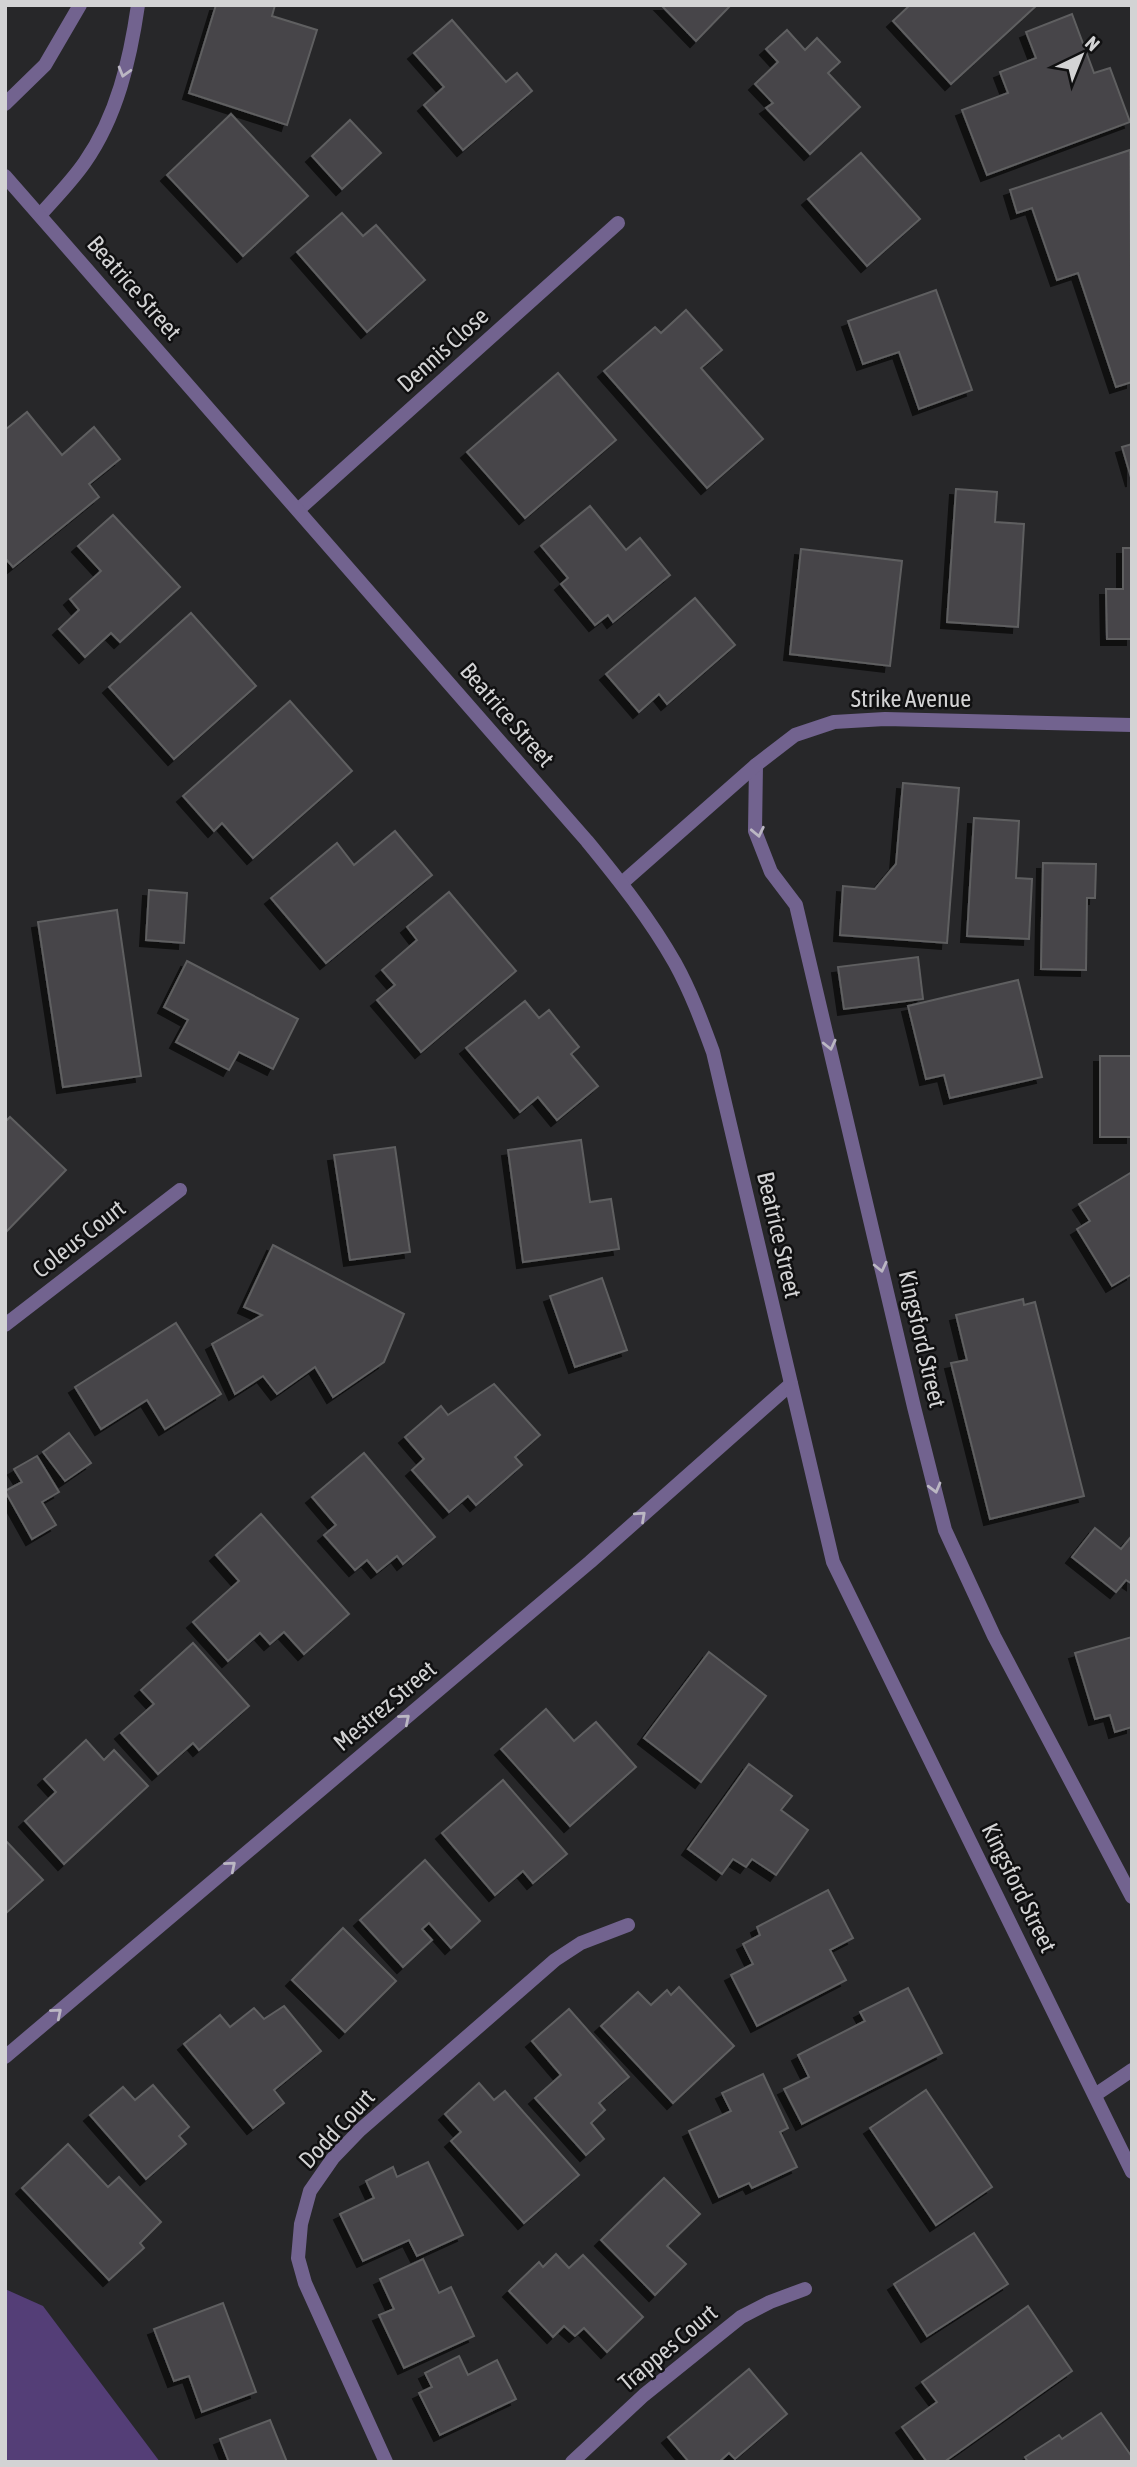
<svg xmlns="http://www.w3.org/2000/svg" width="1137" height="2467" font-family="'Asap Condensed',sans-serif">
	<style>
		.forest { fill: #543e77 }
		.building { fill: #464548; stroke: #5f5f61; stroke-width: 2; filter: url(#shadow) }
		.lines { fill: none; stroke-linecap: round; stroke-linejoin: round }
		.minor { stroke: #72638f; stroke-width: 14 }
		.tertiary { stroke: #72638f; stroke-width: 14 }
		.oneway { stroke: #bbb7c3 }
		.labels { text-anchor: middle; stroke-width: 5; stroke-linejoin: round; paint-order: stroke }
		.street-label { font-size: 24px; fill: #d3d3d4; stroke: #101011 }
	</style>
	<defs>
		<filter id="shadow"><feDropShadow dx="-6" dy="6" stdDeviation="0" flood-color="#0009"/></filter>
	</defs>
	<rect width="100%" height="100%" fill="#272729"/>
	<!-- forest -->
	<polygon class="forest" points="5,2289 43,2306 160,2462 5,2462"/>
	<!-- building -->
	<g class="building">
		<polygon points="216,5 275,5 272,16 317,30 287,125 189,93"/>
		<polygon points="661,5 731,5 696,41"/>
		<polygon points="910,5 1037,5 951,84 893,21"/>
		<polygon points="1072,14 1094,73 1110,68 1130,122 987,175 962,110 1008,93 1000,72 1036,58 1026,32"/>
		<polygon points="452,20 506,82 517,73 532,91 463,150 424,105 444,87 414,53"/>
		<polygon points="787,30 805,50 817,38 840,62 828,73 860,107 810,154 766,108 773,103 755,84 778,62 766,49"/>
		<polygon points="231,114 308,196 243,256 167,175"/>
		<polygon points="350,120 381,153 342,189 312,156"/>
		<polygon points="1130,150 1132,382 1116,387 1078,273 1057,280 1032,208 1017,213 1010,190"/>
		<polygon points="861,153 920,219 867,266 808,199"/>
		<polygon points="342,213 363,236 376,225 425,280 367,332 297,252"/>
		<polygon points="936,290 972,390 919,409 899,352 863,364 848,321"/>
		<polygon points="686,310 722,350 701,368 763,439 707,488 604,371 655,327 661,333"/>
		<polygon points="558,373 616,440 525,518 467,452"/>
		<polygon points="27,412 62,455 94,427 120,459 89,484 99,497 13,567 5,558 5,430"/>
		<polygon points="1132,444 1132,481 1122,447"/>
		<polygon points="956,489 997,492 995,522 1024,524 1018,627 947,622"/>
		<polygon points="590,506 626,550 640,538 670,575 613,622 608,615 595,625 561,584 568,578 541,546"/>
		<polygon points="113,515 180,587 120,642 111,633 85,657 59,629 79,610 70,599 101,571 78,546"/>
		<polygon points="1123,548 1132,548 1132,639 1107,639 1106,589 1123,589"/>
		<polygon points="801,549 902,561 890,666 790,654"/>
		<polygon points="695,598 735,645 667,704 659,694 639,712 606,674"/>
		<polygon points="191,613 256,686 174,759 109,687"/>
		<polygon points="290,701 352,771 253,858 222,823 214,831 183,796"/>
		<polygon points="903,783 959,788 947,943 840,935 843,886 875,889 896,864"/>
		<polygon points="974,818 1019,821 1016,878 1032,879 1029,939 967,936"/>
		<polygon points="395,831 432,875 326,963 271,898 337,843 354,865"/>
		<polygon points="1043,863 1096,864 1095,898 1087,898 1086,970 1041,969"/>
		<polygon points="149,890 187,893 184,943 146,940"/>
		<polygon points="449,892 516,971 421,1052 377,1000 395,985 382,970 417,940 407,927"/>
		<polygon points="117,910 141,1076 63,1087 38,922"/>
		<polygon points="918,957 923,999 844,1009 838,967"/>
		<polygon points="187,961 298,1019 273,1069 239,1052 229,1070 176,1042 188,1020 164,1007"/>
		<polygon points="1018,980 1042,1077 950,1098 944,1075 926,1079 908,1006"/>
		<polygon points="525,1001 539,1018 549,1010 579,1047 571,1054 598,1086 557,1120 538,1097 520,1112 466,1048"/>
		<rect x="1100" y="1056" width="32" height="81"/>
		<polygon points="10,1117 66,1170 5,1233 5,1122"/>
		<polygon points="581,1140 590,1202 611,1199 619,1249 523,1262 508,1150"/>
		<polygon points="395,1147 410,1252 350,1260 334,1155"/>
		<polygon points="1132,1172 1132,1274 1112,1286 1077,1229 1090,1221 1079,1204"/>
		<polygon points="273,1245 404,1314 384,1362 333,1397 315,1367 277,1394 263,1376 235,1394 212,1344 262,1315 244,1307"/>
		<polygon points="602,1278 627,1350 575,1367 550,1296"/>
		<polygon points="1023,1299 1024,1305 1035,1302 1084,1496 990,1519 951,1363 967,1360 956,1315"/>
		<polygon points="176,1323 221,1394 165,1429 147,1400 101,1429 75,1387"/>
		<polygon points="494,1384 540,1435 515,1457 522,1465 476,1505 468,1496 449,1512 412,1470 424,1459 405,1437 441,1406 448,1415"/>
		<polygon points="69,1433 91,1463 65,1481 43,1452"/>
		<polygon points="364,1453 435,1537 403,1564 397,1556 377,1572 367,1560 355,1570 324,1535 336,1525 312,1497"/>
		<polygon points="37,1456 59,1492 42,1502 56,1525 32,1539 5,1491 22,1482 14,1469"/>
		<polygon points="261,1514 349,1614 304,1654 284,1632 270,1644 260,1633 228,1661 193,1622 239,1581 216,1555"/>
		<polygon points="1095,1528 1121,1549 1130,1538 1132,1540 1132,1584 1126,1580 1116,1592 1072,1557"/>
		<polygon points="1132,1637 1132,1727 1115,1732 1110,1715 1095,1719 1075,1653"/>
		<polygon points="193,1643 249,1706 199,1750 193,1743 158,1774 121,1733 154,1704 141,1690"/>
		<polygon points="709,1652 766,1696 701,1782 644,1738"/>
		<polygon points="546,1709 574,1741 596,1722 636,1767 570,1826 501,1749"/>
		<polygon points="86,1740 104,1760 114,1750 148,1786 64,1864 25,1821 56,1792 44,1779"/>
		<polygon points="749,1764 792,1796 781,1810 808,1830 776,1875 752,1859 746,1867 733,1859 722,1874 688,1849"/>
		<polygon points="503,1780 567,1854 533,1883 523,1871 495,1895 442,1833"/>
		<polygon points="5,1840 43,1880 5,1914"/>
		<polygon points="425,1860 480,1921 451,1948 429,1923 422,1929 432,1940 403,1967 360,1920"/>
		<polygon points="828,1890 853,1938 830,1950 846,1980 757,2026 731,1975 753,1964 743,1944 760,1935 757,1927"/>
		<polygon points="343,1928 396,1981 345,2032 292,1980"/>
		<polygon points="679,1987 734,2046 673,2103 601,2026 638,1992 651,2005 667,1990 671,1995"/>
		<polygon points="908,1988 942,2053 802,2124 784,2089 809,2077 798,2055 865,2021 860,2012"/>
		<polygon points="284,2006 321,2051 274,2090 284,2103 253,2128 184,2044 220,2015 230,2027 254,2008 264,2019"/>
		<polygon points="569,2009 629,2077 599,2103 605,2110 591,2123 604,2139 586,2155 535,2098 561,2075 532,2041"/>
		<polygon points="763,2074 788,2128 780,2132 797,2167 752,2188 749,2183 719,2197 689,2131 731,2111 722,2093"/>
		<polygon points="479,2083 494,2100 505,2091 579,2175 524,2223 451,2141 461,2132 445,2114"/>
		<polygon points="153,2085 189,2127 179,2136 186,2144 146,2179 90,2115 123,2087 135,2100"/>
		<polygon points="926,2090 992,2187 936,2225 870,2128"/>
		<polygon points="68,2144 108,2187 119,2177 161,2222 140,2243 144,2248 109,2280 22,2188"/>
		<polygon points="428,2162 463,2235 417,2256 409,2240 363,2261 340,2214 374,2198 366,2181 393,2167 397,2177"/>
		<polygon points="664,2178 700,2214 667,2246 686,2264 655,2295 601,2240"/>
		<polygon points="974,2233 1008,2284 927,2336 894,2284"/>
		<polygon points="556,2254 569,2268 583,2255 643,2317 607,2352 584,2328 575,2336 564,2326 553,2337 509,2291 539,2262 543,2267"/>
		<polygon points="423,2259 439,2293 451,2287 474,2336 404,2368 379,2315 394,2309 380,2279"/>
		<polygon points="223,2303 256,2392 202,2412 189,2376 174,2381 154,2329"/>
		<polygon points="1028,2306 1072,2371 944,2462 927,2462 902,2427 937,2402 922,2382"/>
		<polygon points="459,2356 468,2375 497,2360 516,2399 440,2435 419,2393 432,2387 425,2373"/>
		<polygon points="749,2369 787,2414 735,2459 729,2453 719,2462 689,2462 668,2437"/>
		<polygon points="1101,2413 1132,2457 1132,2462 1028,2462 1025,2457 1059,2435 1062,2439"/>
		<polygon points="270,2420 287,2462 229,2462 220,2439"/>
	</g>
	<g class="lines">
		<!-- minor -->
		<g class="minor">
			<polyline points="5,104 45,65 80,5"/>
			<path d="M40 215C55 198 72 181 85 162 117 116 130 60 138 5"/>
			<polyline points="298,510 618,223"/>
			<polyline points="756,765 755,831 771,872 796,905 914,1407 945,1530 994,1636 1132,1897"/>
			<polyline points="622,883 756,765 795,735 834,722 885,719 1132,725"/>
			<polyline points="5,1325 180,1190"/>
			<polyline points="5,2057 590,1562 791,1384"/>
			<polyline points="1095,2095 1132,2070"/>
			<polyline points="386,2462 305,2283 298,2258 301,2224 310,2191 333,2158 360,2130 555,1960 581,1943 628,1925"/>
			<polyline points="572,2462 644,2395 741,2317 770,2302 805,2289"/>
		</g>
		<!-- tertiary -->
		<path class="tertiary" d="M5 176 587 841C619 880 650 919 675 963 691 992 702 1022 713 1052L833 1562 1132 2172"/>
	</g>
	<!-- one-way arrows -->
	<defs><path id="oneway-chevron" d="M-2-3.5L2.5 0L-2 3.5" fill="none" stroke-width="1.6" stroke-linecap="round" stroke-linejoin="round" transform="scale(1.75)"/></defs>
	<g class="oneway">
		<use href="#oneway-chevron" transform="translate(124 72) rotate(106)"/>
		<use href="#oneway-chevron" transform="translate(758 832) rotate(78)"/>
		<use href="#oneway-chevron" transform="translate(830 1045) rotate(77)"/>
		<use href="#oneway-chevron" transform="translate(881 1267) rotate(77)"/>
		<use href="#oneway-chevron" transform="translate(935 1488) rotate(75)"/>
		<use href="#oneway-chevron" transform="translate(641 1516) rotate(-42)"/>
		<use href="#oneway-chevron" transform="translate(405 1719) rotate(-40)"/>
		<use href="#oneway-chevron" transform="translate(231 1866) rotate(-40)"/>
		<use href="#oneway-chevron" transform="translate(57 2013) rotate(-40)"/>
	</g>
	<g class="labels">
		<!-- street labels -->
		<g class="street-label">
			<text transform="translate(134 288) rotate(49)" y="8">Beatrice Street</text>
			<text transform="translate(443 350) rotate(-42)" y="8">Dennis Close</text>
			<text x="911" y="707">Strike Avenue</text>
			<text transform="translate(507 715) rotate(49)" y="8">Beatrice Street</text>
			<text transform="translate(779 1235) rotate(77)" y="8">Beatrice Street</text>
			<text transform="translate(79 1239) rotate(-38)" y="8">Coleus Court</text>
			<text transform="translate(922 1339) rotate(77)" y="8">Kingsford Street</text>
			<text transform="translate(385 1706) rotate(-40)" y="8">Mestrez Street</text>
			<text transform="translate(1019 1888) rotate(64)" y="8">Kingsford Street</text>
			<text transform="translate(337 2129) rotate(-47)" y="8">Dodd Court</text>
			<text transform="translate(668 2348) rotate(-40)" y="8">Trappes Court</text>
		</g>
	</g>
	<!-- border -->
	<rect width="1137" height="2467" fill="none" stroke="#d3d3d4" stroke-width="14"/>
	<!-- north arrow -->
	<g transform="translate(1081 56) rotate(43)" stroke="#101011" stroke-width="5" paint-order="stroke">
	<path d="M0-5L12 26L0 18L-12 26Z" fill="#d3d3d4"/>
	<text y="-10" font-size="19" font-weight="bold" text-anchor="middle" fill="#d3d3d4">N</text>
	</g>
</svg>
